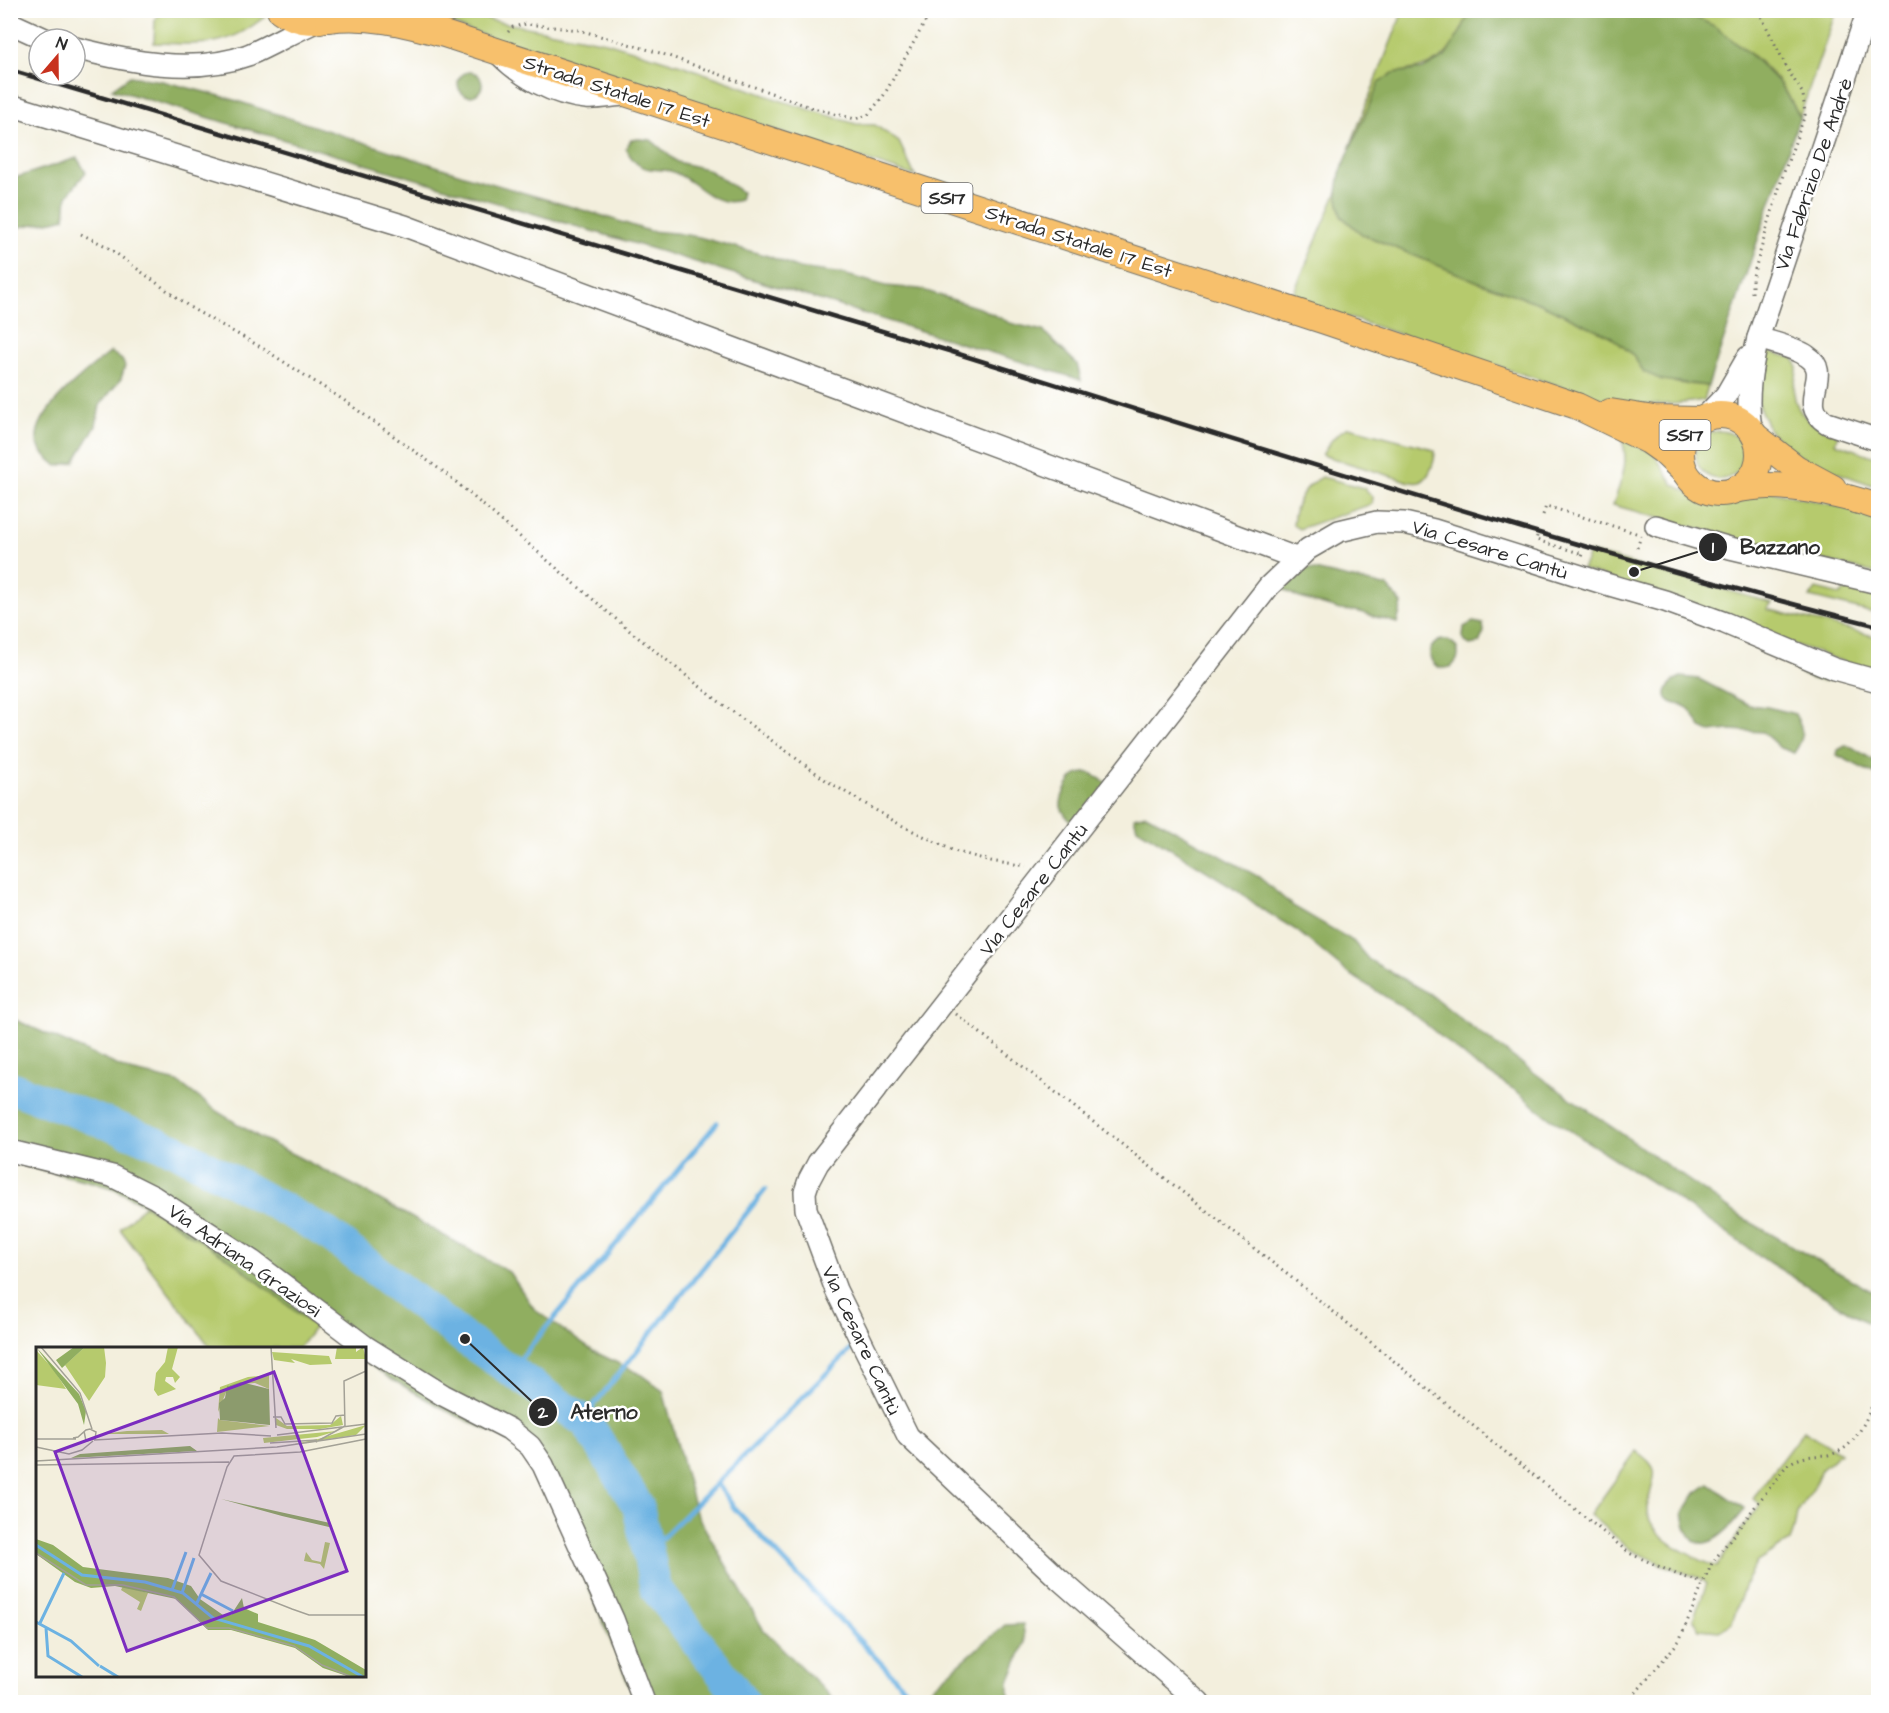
<svg xmlns="http://www.w3.org/2000/svg" width="1889" height="1713" font-family="'Architects Daughter',sans-serif">
	<style>
		.green { fill: #b6ca6d; stroke: #707a4c; stroke-width: 1.5 }
		.forest { fill: #90ae60; stroke: #5e6c46; stroke-width: 1.5 }
		.lines { fill: none; stroke-linecap: round; stroke-linejoin: round }
		.stream { stroke: #6cb2e2; stroke-width: 5 }
		.river { stroke: #6cb2e2; stroke-width: 32 }
		.minor-casing { stroke: #717069; stroke-width: 24 }
		.major-casing { stroke: #717069; stroke-width: 28 }
		.path { stroke: #717069; stroke-width: 3; stroke-dasharray: 1.5 4.5; stroke-linecap: butt }
		.minor { stroke: #fff; stroke-width: 21 }
		.major { stroke: #f7c06c; stroke-width: 26 }
		.rail { stroke: #2b2b2b; stroke-width: 4.5 }
		.labels { text-anchor: middle; stroke-width: 5; stroke-linejoin: round; paint-order: stroke }
		.shield { fill: #fff; stroke: #6b6b6b; stroke-width: 1.5 }
		.shield-label { font-size: 18px; font-weight: bold; fill: #2b2b2b }
		.street-label { font-size: 20px; fill: #2b2b2b; stroke: #fff }
		.inset-river { fill: none; stroke: #6cb2e2; stroke-width: 3 }
		.inset-road { fill: none; stroke: #a3a196; stroke-width: 1.5 }
		.view { fill: #7b2cbf; fill-opacity: 0.15; stroke: #7b2cbf; stroke-width: 3 }
		.inset-edge { fill: none; stroke: #2b2b2b; stroke-width: 3 }
		.leader { fill: none; stroke: #2b2b2b; stroke-width: 2 }
		.callout-dot { fill: #2b2b2b; stroke: #fff; stroke-width: 2 }
		.mark-label { font-size: 18px; text-anchor: middle; font-weight: bold; fill: #fff }
		.callout-label { font-size: 21px; text-anchor: middle; font-weight: bold; fill: #2b2b2b; stroke: #fff; stroke-width: 5; stroke-linejoin: round; paint-order: stroke }
	</style>
	<rect width="100%" height="100%" fill="#fff"/>
	<filter id="ink" filterUnits="userSpaceOnUse"><feTurbulence type="fractalNoise" baseFrequency=".0167" numOctaves="2"/><feDisplacementMap in="SourceGraphic" scale="12" xChannelSelector="R" yChannelSelector="G"/><feConvolveMatrix kernelMatrix="1 2 1 2 8 2 1 2 1" color-interpolation-filters="sRGB"/></filter>
	<filter id="wash" filterUnits="userSpaceOnUse"><feTurbulence type="fractalNoise" baseFrequency=".008" numOctaves="4" result="noise"/><feDisplacementMap in="SourceGraphic" scale="24" xChannelSelector="R" yChannelSelector="G"/><feGaussianBlur stdDeviation="1.35" result="paint"/><feColorMatrix in="noise" values="0 0 0 0 0 0 0 0 0 0 0 0 0 0 0 0 0 1.4 0 .05"/><feComposite in="paint" operator="in"/></filter>
	<g filter="url(#wash)">
		<rect width="100%" height="100%" fill="#f3efdd"/>
		<!-- green -->
		<g class="green">
			<path d="M266 10 269 13C229 48 205 45 154 43L155 20 162 11Z"/>
			<polygon points="423,11 466,11 490,20 606,42 681,65 782,101 856,124 875,125 899,142 915,176 465,29"/>
			<path d="M1403 11H1470C1450 57 1444 65 1393 73L1362 124 1349 149Z"/>
			<path d="M1682 11H1836L1800 116C1793 105 1787 94 1780 84 1756 52 1716 28 1682 11Z"/>
			<path d="M1337 192 1341 216 1362 234 1481 283 1539 303 1610 336 1632 354 1644 372 1677 383 1708 386 1704 400C1663 407 1633 406 1593 397L1291 299Z"/>
			<path d="M1765 351 1794 358C1801 370 1794 377 1794 390 1794 416 1816 427 1838 434L1835 443 1878 458V487L1827 469 1799 456 1771 433 1759 407 1756 393Z"/>
			<path d="M1349 427 1429 448 1435 451C1435 460 1430 478 1420 482 1417 483 1413 482 1410 482L1322 455C1330 442 1335 433 1349 427Z"/>
			<circle cx="1720" cy="455" r="24"/>
			<path d="M1622 440 1653 452 1673 484 1702 500 1725 501 1762 489 1878 515V574L1695 528 1613 505C1620 483 1630 463 1622 440Z"/>
			<path d="M1322 477 1364 488 1373 497 1372 504 1299 529 1293 525C1294 503 1303 487 1322 477Z"/>
			<polygon points="1590,552 1772,603 1767,609 1878,637 1878,674 1582,569"/>
			<polygon points="1851,586 1878,592 1878,614 1810,597 1816,589 1840,595"/>
			<polygon points="145,1205 231,1260 315,1327 299,1348 211,1348 120,1229"/>
			<path d="M1804 1430 1840 1453 1821 1470 1814 1486 1797 1513 1794 1530 1790 1541 1757 1562 1746 1581 1732 1623 1719 1631 1700 1629 1693 1619 1707 1584 1702 1579 1663 1565 1630 1549 1590 1515 1636 1451C1660 1468 1656 1471 1649 1498 1649 1502 1646 1507 1647 1511 1651 1539 1694 1558 1717 1567L1743 1527 1761 1505 1753 1498Z"/>
		</g>
		<!-- forest -->
		<g class="forest">
			<polygon points="1470,11 1682,11 1714,26 1750,54 1779,83 1800,116 1708,386 1662,380 1644,372 1632,354 1610,336 1539,303 1481,283 1362,234 1341,216 1337,192 1340,173 1379,83 1393,73 1423,69 1445,57 1462,29"/>
			<circle cx="470" cy="84" r="12"/>
			<polygon points="130,76 162,81 228,98 470,177 603,216 649,231 675,233 699,237 768,256 799,268 843,274 886,286 920,289 982,309 1010,323 1043,331 1077,364 1081,380 663,252 112,89"/>
			<path d="M639 139 651 140 677 162 707 169 742 192 740 200C713 209 696 180 673 172 663 168 650 172 641 166 634 163 629 155 626 148L631 140Z"/>
			<path d="M77 158 86 172 67 196 65 218C46 224 29 223 11 230V179Z"/>
			<path d="M111 352 122 360 125 366 121 379 100 405 96 426 74 462 57 466C49 459 38 451 37 440 34 411 90 368 111 352Z"/>
			<polygon points="1293,565 1388,587 1402,604 1397,623 1356,611 1340,610 1297,597 1276,585"/>
			<polygon points="1473,622 1483,624 1484,632 1479,643 1470,645 1465,642 1463,637 1464,627"/>
			<circle cx="1444" cy="654" r="14"/>
			<path d="M1783 657 1833 679C1816 686 1792 671 1783 657Z"/>
			<path d="M1681 677 1699 679 1749 705 1767 707 1795 714C1804 731 1805 737 1794 753L1780 748 1763 732 1730 730 1710 732 1701 728C1697 722 1694 713 1688 708 1683 704 1676 705 1671 702 1658 694 1673 680 1681 677Z"/>
			<polygon points="1845,746 1852,747 1878,763 1878,776 1837,755 1838,750"/>
			<path d="M1084 773H1091L1110 785 1075 826C1070 821 1063 814 1061 807 1060 798 1068 781 1075 776 1077 774 1081 774 1084 773Z"/>
			<polygon points="1146,814 1259,877 1293,906 1353,941 1369,960 1430,994 1465,1022 1543,1079 1743,1218 1878,1295 1878,1324 1876,1328 1770,1263 1662,1189 1547,1116 1515,1090 1476,1066 1416,1016 1348,973 1296,930 1260,908 1236,889 1137,828 1134,817"/>
			<polygon points="11,1018 130,1071 178,1082 218,1112 259,1137 357,1187 509,1272 535,1310 593,1351 640,1374 663,1391 696,1513 763,1629 836,1702 636,1702 547,1487 519,1448 502,1437 451,1413 388,1377 365,1361 364,1348 347,1348 315,1327 231,1260 145,1205 115,1189 92,1182 11,1163"/>
			<path d="M1709 1484 1745 1509C1725 1536 1691 1568 1683 1513L1696 1493Z"/>
			<polygon points="1023,1624 1025,1643 1009,1682 1009,1702 915,1702 1005,1625"/>
		</g>
		<g class="lines">
			<!-- stream -->
			<g class="stream">
				<polyline points="511,1370 717,1123"/>
				<polyline points="582,1420 765,1190"/>
				<polyline points="717,1483 735,1509 913,1697"/>
				<polyline points="648,1552 851,1349"/>
			</g>
			<!-- river -->
			<polyline class="river" points="10,1087 176,1150 327,1233 465,1339 587,1423 638,1506 656,1589 744,1702"/>
		</g>
	</g>
	<g filter="url(#ink)">
		<g class="lines">
			<defs>
				<g id="minor">
					<polyline points="10,23 45,39"/>
					<path d="M75 48C130 62 193 75 248 55 272 45 294 31 318 21"/>
					<path d="M499 54C522 77 553 95 586 98 598 99 611 96 623 95"/>
					<polyline points="10,105 405,226 1296,558"/>
					<path d="M1758 338C1773 343 1794 347 1807 356 1835 374 1794 402 1827 423L1878 440"/>
					<polyline points="1705,417 1726,395 1748,357"/>
					<path d="M1751 429C1746 397 1751 369 1758 338L1868 10"/>
					<polyline points="1656,526 1730,548 1878,583"/>
					<polyline points="10,1151 112,1176 154,1197 252,1261 366,1347 443,1395 509,1429 530,1446 543,1465 613,1619 644,1702"/>
					<polyline points="1199,1702 1059,1579 908,1436 836,1290 806,1209 805,1192 809,1180 818,1163 1269,586 1308,549 1339,531 1377,522 1404,523 1434,530 1606,584 1665,601 1725,623 1834,669 1878,681"/>
				</g>
				<g id="major">
					<path d="M280 10C298 24 322 24 341 12"/>
					<path d="M328 19C368 14 405 23 444 34L1325 321 1577 406 1649 441 1663 451 1685 472"/>
					<polyline points="1610,412 1654,419 1700,420"/>
					<circle cx="1720" cy="454" r="39"/>
					<polyline points="1755,436 1796,468 1833,488"/>
					<path d="M1736 489C1747 488 1758 486 1769 486 1803 486 1846 496 1878 507"/>
				</g>
			</defs>
			<!-- minor casing -->
			<use href="#minor" class="minor-casing"/>
			<!-- major casing -->
			<use href="#major" class="major-casing"/>
			<!-- path -->
			<g class="path">
				<polyline points="508,32 513,27 526,24 579,30 660,53 810,107 855,119 868,115 884,95 932,10"/>
				<polyline points="81,234 106,246 191,308 259,346 345,401 449,476 630,631 722,704 827,781 899,824 954,851 991,861 1026,867"/>
				<polyline points="1752,293 1752,279 1784,172 1805,115 1803,94 1788,70 1758,10"/>
				<polyline points="1543,515 1546,506 1639,534"/>
				<polyline points="1537,536 1536,540 1583,554 1582,557"/>
				<polyline points="1637,548 1641,536"/>
				<polyline points="956,1014 1297,1282 1629,1553 1676,1574 1703,1583"/>
				<path d="M1628 1702 1679 1641 1712 1563 1787 1465C1800 1456 1812 1456 1827 1455 1857 1451 1867 1416 1878 1392"/>
			</g>
			<!-- minor -->
			<use href="#minor" class="minor"/>
			<!-- major -->
			<use href="#major" class="major"/>
			<!-- rail -->
			<path class="rail" d="M10 70C323 164 637 255 949 351 1257 447 1565 547 1878 626"/>
		</g>
	</g>
	<g class="labels">
		<!-- shield labels -->
		<g class="shield">
			<rect x="921.5" y="183" width="51" height="30" rx="4.5"/>
			<rect x="1659.5" y="420" width="51" height="30" rx="4.5"/>
		</g>
		<g class="shield-label">
			<text x="947" y="204">SS17</text>
			<text x="1685" y="441">SS17</text>
		</g>
		<!-- street labels -->
		<g class="street-label">
			<text transform="translate(617 91) rotate(18)" y="7">Strada Statale 17 Est</text>
			<text transform="translate(1813 174) rotate(-71)" y="7">Via Fabrizio De Andrè</text>
			<text transform="translate(1079 241) rotate(18)" y="7">Strada Statale 17 Est</text>
			<text transform="translate(1490 549) rotate(17)" y="7">Via Cesare Cantù</text>
			<text transform="translate(1033 889) rotate(-52)" y="7">Via Cesare Cantù</text>
			<text transform="translate(245 1260) rotate(35)" y="7">Via Adriana Graziosi</text>
			<text transform="translate(862 1340) rotate(65)" y="7">Via Cesare Cantù</text>
		</g>
	</g>
	<!-- overview -->
	<g transform="translate(36 1347)">
		<rect width="330" height="330" fill="#f3efdd"/>
		<path d="M49 0H68L70 16 69 30 53 54 29 18ZM132 0H142L136 22 144 30 139 36 137 30H130L129 34 140 42 122 49 118 43 120 26 129 15ZM301 0H320V5L327 0 330 12H299ZM0 3 18 23 30 42 0 38ZM236 5 293 9 296 17 274 18 255 12 259 16 238 13ZM233 28V42L219 36 193 38 182 65 184 40 212 30ZM305 69 307 78 284 82H251L240 78V71L251 79 294 78ZM182 71 184 73 234 79 181 85ZM330 78 320 88 254 98 282 92ZM126 83 133 87H65L91 84ZM301 84 281 90 228 96 227 91ZM289 195 294 196 288 222 284 217 268 214 270 205 276 213 285 215ZM87 239 112 246 105 264 101 262 104 255 85 243Z" fill="#b6ca6d"/>
		<path d="M0 0 43 47 50 64 48 78 42 57ZM38 0H49L26 21 20 13ZM205 35 233 42 234 78 184 73 183 56 189 51 191 39ZM154 99 161 104 35 111 44 107ZM185 152 294 176 293 180 246 169ZM0 192 17 198 47 220 132 231 155 239 164 252 187 268H195L206 251 208 261 222 267V275L279 293 330 323V330H314L287 321 259 301 195 283H172L140 252 79 239 55 241 39 235 0 207Z" fill="#90ae60"/>
		<path class="inset-river" d="M0 198 46 228 109 235 147 246 177 271 273 299 327 330M136 243 150 205M146 246 158 211M165 247 197 264M160 258 175 226M0 275 35 294 63 319M4 276 28 226M10 281 12 309 46 330M64 319 82 330"/>
		<path class="inset-road" d="M5 0 44 46 56 82M235 0 240 81M237 70H245L249 77 296 76 300 69 309 68M241 88 330 77M37 91 42 90 50 83 54 82 60 85 59 92 50 94 48 84M0 92H40M330 92 264 105 198 109 191 120 163 208 185 234 256 262 273 268H330M58 93 186 86 235 89M280 95 309 79 308 34 330 24M234 96 281 93M0 100 33 107 46 103 57 94M0 114 241 100 330 87M0 118 193 115M0 206 50 238H87L138 250 171 281H193L258 299 286 318 316 330"/>
		<path class="view" d="M238 25 311 224 91 304 19 105Z"/>
		<rect width="330" height="330" class="inset-edge"/>
	</g>
	<!-- callouts -->
	<path class="leader" d="M1634 572L1713 547M465 1339L543 1412"/>
	<g class="callout-dot">
		<circle cx="1634" cy="572" r="6"/>
		<circle cx="465" cy="1339" r="6"/>
		<circle cx="1713" cy="547" r="15"/>
		<circle cx="543" cy="1412" r="15"/>
	</g>
	<g class="mark-label">
		<text x="1713" y="553">1</text>
		<text x="543" y="1418">2</text>
	</g>
	<g class="callout-label">
		<text x="1780" y="554">Bazzano</text>
		<text x="604" y="1419">Aterno</text>
	</g>
	<!-- margin -->
	<rect width="1889" height="1713" fill="none" stroke="#fff" stroke-width="36"/>
	<!-- north arrow -->
	<g transform="translate(57 57) rotate(20)"><circle r="28" fill="#ffffff" stroke="#aaaaaa" stroke-width="1.5"/>
	<path d="M0-4.5L10 22L0 15L-10 22Z" fill="#c8321e"/>
	<text y="-9" font-size="16" font-weight="bold" text-anchor="middle" fill="#2b2b2b">N</text>
	</g>
</svg>
